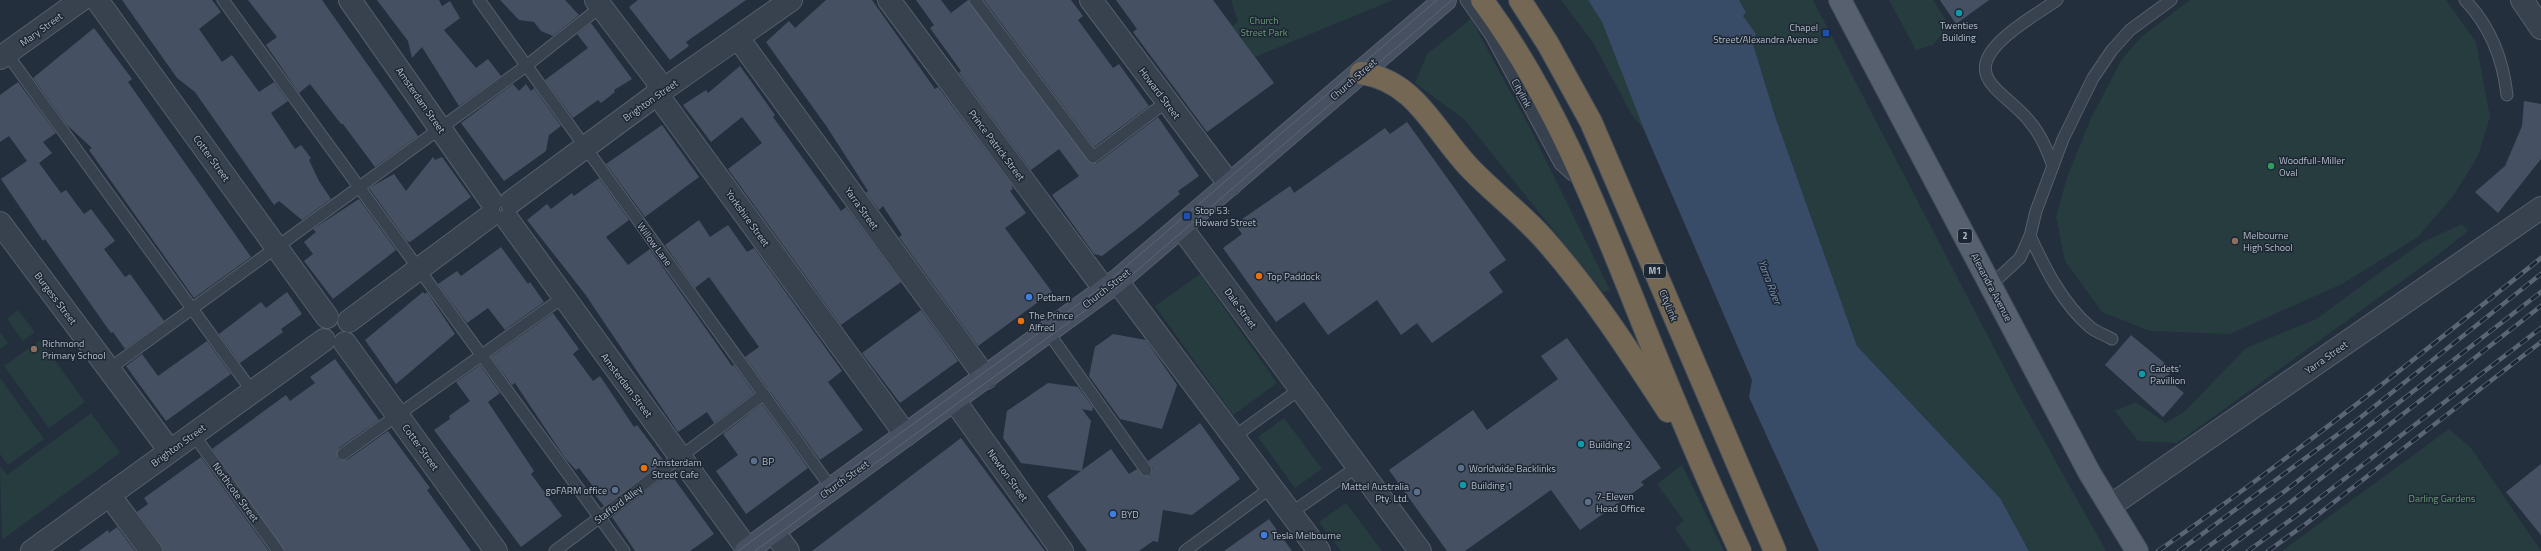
<svg xmlns="http://www.w3.org/2000/svg" width="2541" height="551" font-family="'Titillium Web',sans-serif">
	<style>
		.green { fill: #263c3f }
		.water { fill: #394c67 }
		.building { fill: #455162 }
		.lines { fill: none; stroke-linecap: round; stroke-linejoin: round }
		.lane-casing { stroke: #565f6c; stroke-width: 13 }
		.street-casing { stroke: #565f6c; stroke-width: 24 }
		.secondary-casing { stroke: #565f6c; stroke-width: 24 }
		.primary-casing { stroke: #414a57; stroke-width: 24 }
		.highway-casing { stroke: #434c59; stroke-width: 24 }
		.lane { stroke: #38414e; stroke-width: 11 }
		.street { stroke: #38414e; stroke-width: 22 }
		.secondary { stroke: #465061; stroke-width: 22 }
		.primary { stroke: #56606e; stroke-width: 22 }
		.highway { stroke: #746855; stroke-width: 22 }
		.tram { stroke: #5a6575; stroke-width: 1 }
		.rail-casing { stroke: #5a6575; stroke-width: 4.5 }
		.rail { stroke: #1d2633; stroke-width: 3; stroke-dasharray: 9; stroke-linecap: butt }
		.culture-dot { fill: #0f9aa8; stroke: #1d2633; stroke-width: 1.5 }
		.transit-dot { fill: #1a4fb4; stroke: #1d2633; stroke-width: 1.5 }
		.leisure-dot { fill: #2e9e5b; stroke: #1d2633; stroke-width: 1.5 }
		.education-dot { fill: #8d6e63; stroke: #1d2633; stroke-width: 1.5 }
		.food-dot { fill: #e8710a; stroke: #1d2633; stroke-width: 1.5 }
		.shop-dot { fill: #3f7fe0; stroke: #1d2633; stroke-width: 1.5 }
		.service-dot { fill: #5c6f8a; stroke: #1d2633; stroke-width: 1.5 }
		.labels { text-anchor: middle; stroke-width: 3; stroke-linejoin: round; paint-order: stroke }
		.shield { fill: #1d2633; stroke: #878f9c; stroke-width: 1 }
		.shield-label { font-size: 9px; font-weight: bold; fill: #b4bcc9 }
		.park-label { font-size: 10px; fill: #6b9a76; stroke: #1d2633 }
		.poi-label { font-size: 10px; fill: #b4bcc9; stroke: #1d2633; text-anchor: start }
		.street-label { font-size: 10px; fill: #b4bcc9; stroke: #1d2633 }
		.water-label { font-size: 11px; font-style: italic; fill: #7c92b1; stroke: #1d2633 }
	</style>
	<rect width="100%" height="100%" fill="#242f3e"/>
	<!-- green -->
	<g class="green">
		<polygon points="1231,0 1393,0 1255,57 1232,26 1238,22"/>
		<polygon points="1561,0 1588,0 1602,22 1645,131 1632,115 1592,41"/>
		<polygon points="1739,0 1813,0 2017,392 2106,551 2029,551 2000,498 1857,346 1775,116 1753,44 1755,34 1743,16 1746,11"/>
		<polygon points="1889,0 1933,0 1949,25 1933,45 1916,50"/>
		<polygon points="2190,0 2446,0 2476,42 2490,117 2478,156 2454,195 2418,237 2342,284 2230,334 2150,331 2102,312 2065,261 2056,217 2067,177 2091,118 2122,59 2140,38"/>
		<polygon points="1471,19 1531,130 1610,290 1603,292 1465,120 1415,83 1427,54"/>
		<polygon points="2462,224 2468,231 2434,258 2177,443 2138,441 2115,411 2136,402 2166,423 2184,412 2246,348 2316,319 2421,243"/>
		<polygon points="1200,274 1277,383 1233,415 1155,306"/>
		<polygon points="18,310 35,332 23,341 7,319"/>
		<polygon points="0,332 8,343 0,349"/>
		<polygon points="40,340 85,402 49,428 4,366"/>
		<polygon points="0,378 44,439 8,465 0,454"/>
		<polygon points="91,413 120,453 2,540 0,466 7,475"/>
		<polygon points="1284,418 1322,469 1295,488 1258,437"/>
		<polygon points="2449,429 2471,448 2541,551 2282,551"/>
		<polygon points="1682,465 1724,551 1691,551 1675,528 1684,521 1657,484"/>
		<polygon points="1346,503 1382,551 1341,551 1319,522"/>
	</g>
	<!-- water -->
	<polygon class="water" points="1588,0 1739,0 1746,12 1743,16 1756,34 1753,44 1775,116 1857,346 2000,498 2029,551 1819,551 1749,397 1752,380 1645,132 1602,22"/>
	<!-- building -->
	<g class="building">
		<polygon points="122,0 212,0 221,12 199,29 222,62 232,55 259,92 274,82 288,101 271,113 295,149 301,145 311,158 309,160 319,181 331,199 302,220 279,201 274,205 195,92 177,78"/>
		<polygon points="248,0 322,0 418,136 375,167 343,124 341,124 310,84 299,93 266,45 277,37"/>
		<polygon points="377,0 439,0 442,6 450,1 460,18 444,30 476,68 488,59 501,76 459,106 422,47 412,58 408,41"/>
		<polygon points="500,0 565,0 579,15 553,36 541,31 534,22 519,20"/>
		<polygon points="638,0 746,0 686,42 689,46 670,60 629,7"/>
		<polygon points="826,0 872,0 935,89 938,87 1011,184 1013,189 1010,191 1026,213 1005,228 1052,292 978,346 899,237 902,235 883,206 879,210 866,193 868,191 827,127 766,42 789,21 795,28"/>
		<polygon points="916,0 941,0 951,13 968,0 1090,163 1097,163 1158,117 1199,176 1178,191 1180,194 1137,229 1102,256 1094,254 1052,195 1079,176 1059,149 1031,170 959,73 961,71 930,28 934,25"/>
		<polygon points="984,0 1071,0 1083,16 1078,20 1113,68 1119,64 1149,106 1094,147"/>
		<polygon points="1116,0 1213,0 1274,83 1207,132 1133,32 1137,29"/>
		<polygon points="1940,0 1989,0 1956,24"/>
		<polygon points="591,23 632,79 614,90 615,92 601,103 598,100 573,118 545,80 588,48 577,34"/>
		<polygon points="94,28 132,79 128,82 251,257 194,298 89,150 92,148 67,125 33,78"/>
		<polygon points="740,66 775,115 773,117 841,211 846,207 901,282 841,325 728,169 762,143 742,117 711,142 683,105 706,90 708,93"/>
		<polygon points="18,82 56,133 43,142 52,153 39,163 61,193 66,190 84,214 91,209 115,241 104,249 125,277 130,274 164,321 125,349 113,332 111,333 45,239 43,241 1,179 27,161 9,136 0,142 0,95"/>
		<polygon points="513,84 519,91 526,84 531,91 534,88 561,126 549,135 546,151 504,181 461,123"/>
		<polygon points="2524,101 2541,104 2541,159 2498,213 2475,192 2505,166 2522,126"/>
		<polygon points="1407,122 1506,260 1489,272 1503,292 1432,343 1417,323 1401,335 1377,300 1328,335 1304,302 1276,322 1223,248 1242,234 1235,224 1290,186 1294,193 1385,128 1390,134"/>
		<polygon points="662,125 699,177 645,217 606,164"/>
		<polygon points="433,157 435,160 442,157 471,197 410,242 407,241 369,188 394,174 406,191"/>
		<polygon points="599,178 629,220 606,237 628,265 650,249 732,366 734,365 754,393 714,423 707,412 678,432 585,294 527,220 547,204 551,209 572,193 574,196"/>
		<polygon points="359,199 396,250 333,299 304,261 313,254 304,242 316,232 313,229"/>
		<polygon points="699,220 710,237 728,225 747,252 754,248 842,371 828,382 863,430 820,460 745,357 759,347 709,277 695,288 665,245"/>
		<polygon points="501,247 528,284 530,282 544,302 505,330 488,308 467,323 438,284 457,271 461,276"/>
		<polygon points="287,292 302,314 281,329 283,332 240,363 219,334 261,302 266,308"/>
		<polygon points="423,292 425,294 427,292 455,334 396,384 365,340"/>
		<polygon points="921,310 958,361 900,403 862,353"/>
		<polygon points="553,313 579,349 573,354 593,381 600,376 634,427 637,425 664,461 604,506 595,495 598,493 579,468 576,470 565,458 515,383 512,385 491,357"/>
		<polygon points="1113,334 1146,340 1177,385 1162,429 1120,419 1089,376 1095,347"/>
		<polygon points="2131,335 2173,370 2166,378 2184,393 2163,417 2105,365"/>
		<polygon points="1567,338 1661,468 1641,482 1644,485 1580,530 1551,490 1465,551 1447,551 1389,470 1473,410 1487,430 1558,379 1541,356"/>
		<polygon points="207,341 231,374 166,421 126,366 142,354 158,376"/>
		<polygon points="335,359 379,420 339,448 337,458 340,460 347,460 388,431 430,488 427,490 471,551 285,551 212,449 286,395 290,401 315,383 310,377"/>
		<polygon points="480,365 500,393 488,402 534,471 531,474 562,516 521,547 434,430 450,419 449,416 470,401 456,382"/>
		<polygon points="1048,383 1078,387 1093,407 1092,411 1082,409 1091,421 1082,470 1111,449 1129,474 1137,469 1143,476 1150,476 1153,469 1148,461 1200,423 1240,479 1192,515 1163,510 1158,542 1153,541 1139,551 1087,551 1047,496 1081,471 1021,463 1003,438 1007,411"/>
		<polygon points="762,404 808,468 746,514 716,471 738,455 723,434"/>
		<polygon points="961,438 1045,551 812,551"/>
		<polygon points="201,457 269,551 163,551 161,544 137,512 148,504 144,498"/>
		<polygon points="2541,464 2541,535 2506,492"/>
		<polygon points="670,473 714,534 690,551 635,551 612,517"/>
		<polygon points="1269,519 1292,551 1224,551"/>
		<polygon points="117,527 135,551 79,551 108,530 109,533"/>
	</g>
	<g class="lines">
		<defs>
			<g id="lane">
				<polyline points="223,0 624,551"/>
				<polyline points="479,0 832,489"/>
				<polyline points="975,0 1093,157 1166,102"/>
				<polyline points="1466,0 1491,36 1560,164 1571,174 1580,178"/>
				<path d="M2465 0C2491 27 2503 59 2507 95"/>
				<polyline points="7,54 252,391"/>
				<path d="M2053 166C2047 150 2041 135 2030 122 2007 92 1958 78 2005 37 2020 23 2040 12 2057 0"/>
				<path d="M2030 236C2045 268 2062 303 2090 327 2096 332 2105 335 2112 339"/>
				<polyline points="1992,284 2020,258 2030,236 2036,211 2063,139 2093,78 2112,50 2130,30 2171,0"/>
				<polyline points="1048,332 1146,470"/>
				<polyline points="109,369 526,66 603,5"/>
				<polyline points="193,434 278,551"/>
				<polyline points="1235,436 1300,389"/>
				<polyline points="343,454 562,298"/>
				<polyline points="1291,513 1357,467"/>
				<polyline points="555,551 764,394"/>
				<polyline points="1185,551 1272,487"/>
			</g>
			<g id="street">
				<polyline points="97,0 327,317"/>
				<polyline points="350,0 491,201"/>
				<polyline points="596,0 659,83 657,94 906,435"/>
				<polyline points="889,0 1105,290"/>
				<polyline points="1091,0 1230,185"/>
				<polyline points="2522,0 2541,28"/>
				<polyline points="738,38 986,378"/>
				<polyline points="0,58 81,0"/>
				<polyline points="511,202 657,94 791,0"/>
				<polyline points="508,220 748,550"/>
				<polyline points="0,223 170,451"/>
				<polyline points="1181,227 1420,551"/>
				<polyline points="1117,281 1319,551"/>
				<polyline points="349,321 490,216"/>
				<polyline points="345,343 496,551"/>
				<polyline points="954,400 1062,551"/>
				<polyline points="109,495 151,551"/>
				<polyline points="2110,506 2541,208"/>
				<polyline points="773,531 788,551"/>
				<polyline points="32,551 324,340"/>
			</g>
			<polyline id="secondary" points="746,551 1117,281 1445,0"/>
			<polyline id="primary" points="1840,0 2089,472 2137,551"/>
			<g id="highway">
				<path d="M1482 0C1552 94 1596 206 1639 314 1671 394 1704 473 1740 551"/>
				<polyline points="1520,0 1548,44 1591,122 1775,551"/>
				<path d="M1361 73C1415 81 1433 128 1467 165 1491 191 1520 212 1544 239 1591 292 1629 351 1668 411"/>
			</g>
		</defs>
		<!-- lane casing -->
		<use href="#lane" class="lane-casing"/>
		<!-- street casing -->
		<use href="#street" class="street-casing"/>
		<!-- secondary casing -->
		<use href="#secondary" class="secondary-casing"/>
		<!-- primary casing -->
		<use href="#primary" class="primary-casing"/>
		<!-- highway casing -->
		<use href="#highway" class="highway-casing"/>
		<!-- lane -->
		<use href="#lane" class="lane"/>
		<!-- street -->
		<use href="#street" class="street"/>
		<!-- secondary -->
		<use href="#secondary" class="secondary"/>
		<!-- primary -->
		<use href="#primary" class="primary"/>
		<!-- highway -->
		<use href="#highway" class="highway"/>
		<!-- tram -->
		<g class="tram">
			<polyline points="738,551 1102,287 1437,0"/>
			<polyline points="755,551 1120,285 1452,0"/>
		</g>
		<defs>
			<g id="rail">
				<path d="M2158 551C2290 459 2415 359 2541 258"/>
				<polyline points="2179,551 2356,421 2541,274"/>
				<polyline points="2202,551 2285,491 2541,292"/>
				<polyline points="2224,551 2292,501 2541,306"/>
				<polyline points="2248,551 2300,513 2541,328"/>
				<polyline points="2268,551 2307,523 2541,342"/>
			</g>
		</defs>
		<!-- rail casing -->
		<use href="#rail" class="rail-casing"/>
		<!-- rail -->
		<use href="#rail" class="rail"/>
	</g>
	<!-- markers -->
	<g class="culture-dot">
		<circle cx="1959" cy="13" r="4"/>
		<circle cx="2142" cy="374" r="4"/>
		<circle cx="1581" cy="444" r="4"/>
		<circle cx="1463" cy="485" r="4"/>
	</g>
	<g class="transit-dot">
		<rect x="1822" y="29" width="8" height="8" rx="2"/>
		<rect x="1183" y="212" width="8" height="8" rx="2"/>
	</g>
	<circle class="leisure-dot" cx="2271" cy="166" r="4"/>
	<g class="education-dot">
		<circle cx="2235" cy="241" r="4"/>
		<circle cx="34" cy="349" r="4"/>
	</g>
	<g class="food-dot">
		<circle cx="1259" cy="276" r="4"/>
		<circle cx="1021" cy="321" r="4"/>
		<circle cx="644" cy="468" r="4"/>
	</g>
	<g class="shop-dot">
		<circle cx="1029" cy="297" r="4"/>
		<circle cx="1113" cy="514" r="4"/>
		<circle cx="1264" cy="535" r="4"/>
	</g>
	<g class="service-dot">
		<circle cx="754" cy="461" r="4"/>
		<circle cx="1461" cy="468" r="4"/>
		<circle cx="615" cy="490" r="4"/>
		<circle cx="1417" cy="492" r="4"/>
		<circle cx="1588" cy="502" r="4"/>
	</g>
	<g class="labels">
		<!-- shield labels -->
		<g class="shield">
			<rect x="1958" y="229" width="14" height="14" rx="3"/>
			<rect x="1644" y="264" width="22" height="14" rx="3"/>
		</g>
		<g class="shield-label">
			<text x="1965" y="239">2</text>
			<text x="1655" y="274">M1</text>
		</g>
		<!-- park labels -->
		<g class="park-label">
			<text x="1264" y="24">Church<tspan x="1264" dy="12">Street Park</tspan></text>
			<text x="2442" y="502">Darling Gardens</text>
		</g>
		<!-- poi labels -->
		<g class="poi-label">
			<text x="1959" y="29" text-anchor="middle">Twenties<tspan x="1959" dy="12">Building</tspan></text>
			<text x="1818" y="31" text-anchor="end">Chapel<tspan x="1818" dy="12">Street/Alexandra Avenue</tspan></text>
			<text x="2279" y="164">Woodfull-Miller<tspan x="2279" dy="12">Oval</tspan></text>
			<text x="1195" y="214">Stop 53:<tspan x="1195" dy="12">Howard Street</tspan></text>
			<text x="2243" y="239">Melbourne<tspan x="2243" dy="12">High School</tspan></text>
			<text x="1267" y="280">Top Paddock</text>
			<text x="1037" y="301">Petbarn</text>
			<text x="1029" y="319">The Prince<tspan x="1029" dy="12">Alfred</tspan></text>
			<text x="42" y="347">Richmond<tspan x="42" dy="12">Primary School</tspan></text>
			<text x="2150" y="372">Cadets'<tspan x="2150" dy="12">Pavillion</tspan></text>
			<text x="1589" y="448">Building 2</text>
			<text x="762" y="465">BP</text>
			<text x="652" y="466">Amsterdam<tspan x="652" dy="12">Street Cafe</tspan></text>
			<text x="1469" y="472">Worldwide Backlinks</text>
			<text x="1471" y="489">Building 1</text>
			<text x="1409" y="490" text-anchor="end">Mattel Australia<tspan x="1409" dy="12">Pty. Ltd.</tspan></text>
			<text x="607" y="494" text-anchor="end">goFARM office</text>
			<text x="1596" y="500">7-Eleven<tspan x="1596" dy="12">Head Office</tspan></text>
			<text x="1121" y="518">BYD</text>
			<text x="1272" y="539">Tesla Melbourne</text>
		</g>
		<!-- street labels -->
		<g class="street-label">
			<text transform="translate(41 29) rotate(-36)" y="4">Mary Street</text>
			<text transform="translate(1353 79) rotate(-41)" y="4">Church Street</text>
			<text transform="translate(1160 93) rotate(53)" y="4">Howard Street</text>
			<text transform="translate(1522 93) rotate(62)" y="4">Citylink</text>
			<text transform="translate(421 100) rotate(55)" y="4">Amsterdam Street</text>
			<text transform="translate(650 100) rotate(-35)" y="4">Brighton Street</text>
			<text transform="translate(997 145) rotate(53)" y="4">Prince Patrick Street</text>
			<text transform="translate(212 158) rotate(54)" y="4">Cotter Street</text>
			<text transform="translate(862 208) rotate(54)" y="4">Yarra Street</text>
			<text transform="translate(748 218) rotate(54)" y="4">Yorkshire Street</text>
			<text transform="translate(655 244) rotate(54)" y="4">Willow Lane</text>
			<text transform="translate(1992 287) rotate(62)" y="4">Alexandra Avenue</text>
			<text transform="translate(1106 288) rotate(-38)" y="4">Church Street</text>
			<text transform="translate(56 298) rotate(53)" y="4">Burgess Street</text>
			<text transform="translate(1669 305) rotate(68)" y="4">CityLink</text>
			<text transform="translate(1241 308) rotate(54)" y="4">Dale Street</text>
			<text transform="translate(2326 357) rotate(-35)" y="4">Yarra Street</text>
			<text transform="translate(627 385) rotate(53)" y="4">Amsterdam Street</text>
			<text transform="translate(178 445) rotate(-36)" y="4">Brighton Street</text>
			<text transform="translate(421 447) rotate(54)" y="4">Cotter Street</text>
			<text transform="translate(1008 475) rotate(54)" y="4">Newton Street</text>
			<text transform="translate(844 479) rotate(-36)" y="4">Church Street</text>
			<text transform="translate(236 492) rotate(54)" y="4">Northcote Street</text>
			<text transform="translate(618 504) rotate(-37)" y="4">Stafford Alley</text>
		</g>
		<!-- water labels -->
		<g class="water-label">
			<text transform="translate(1770 282) rotate(69)" y="4">Yarra River</text>
		</g>
	</g>
</svg>
